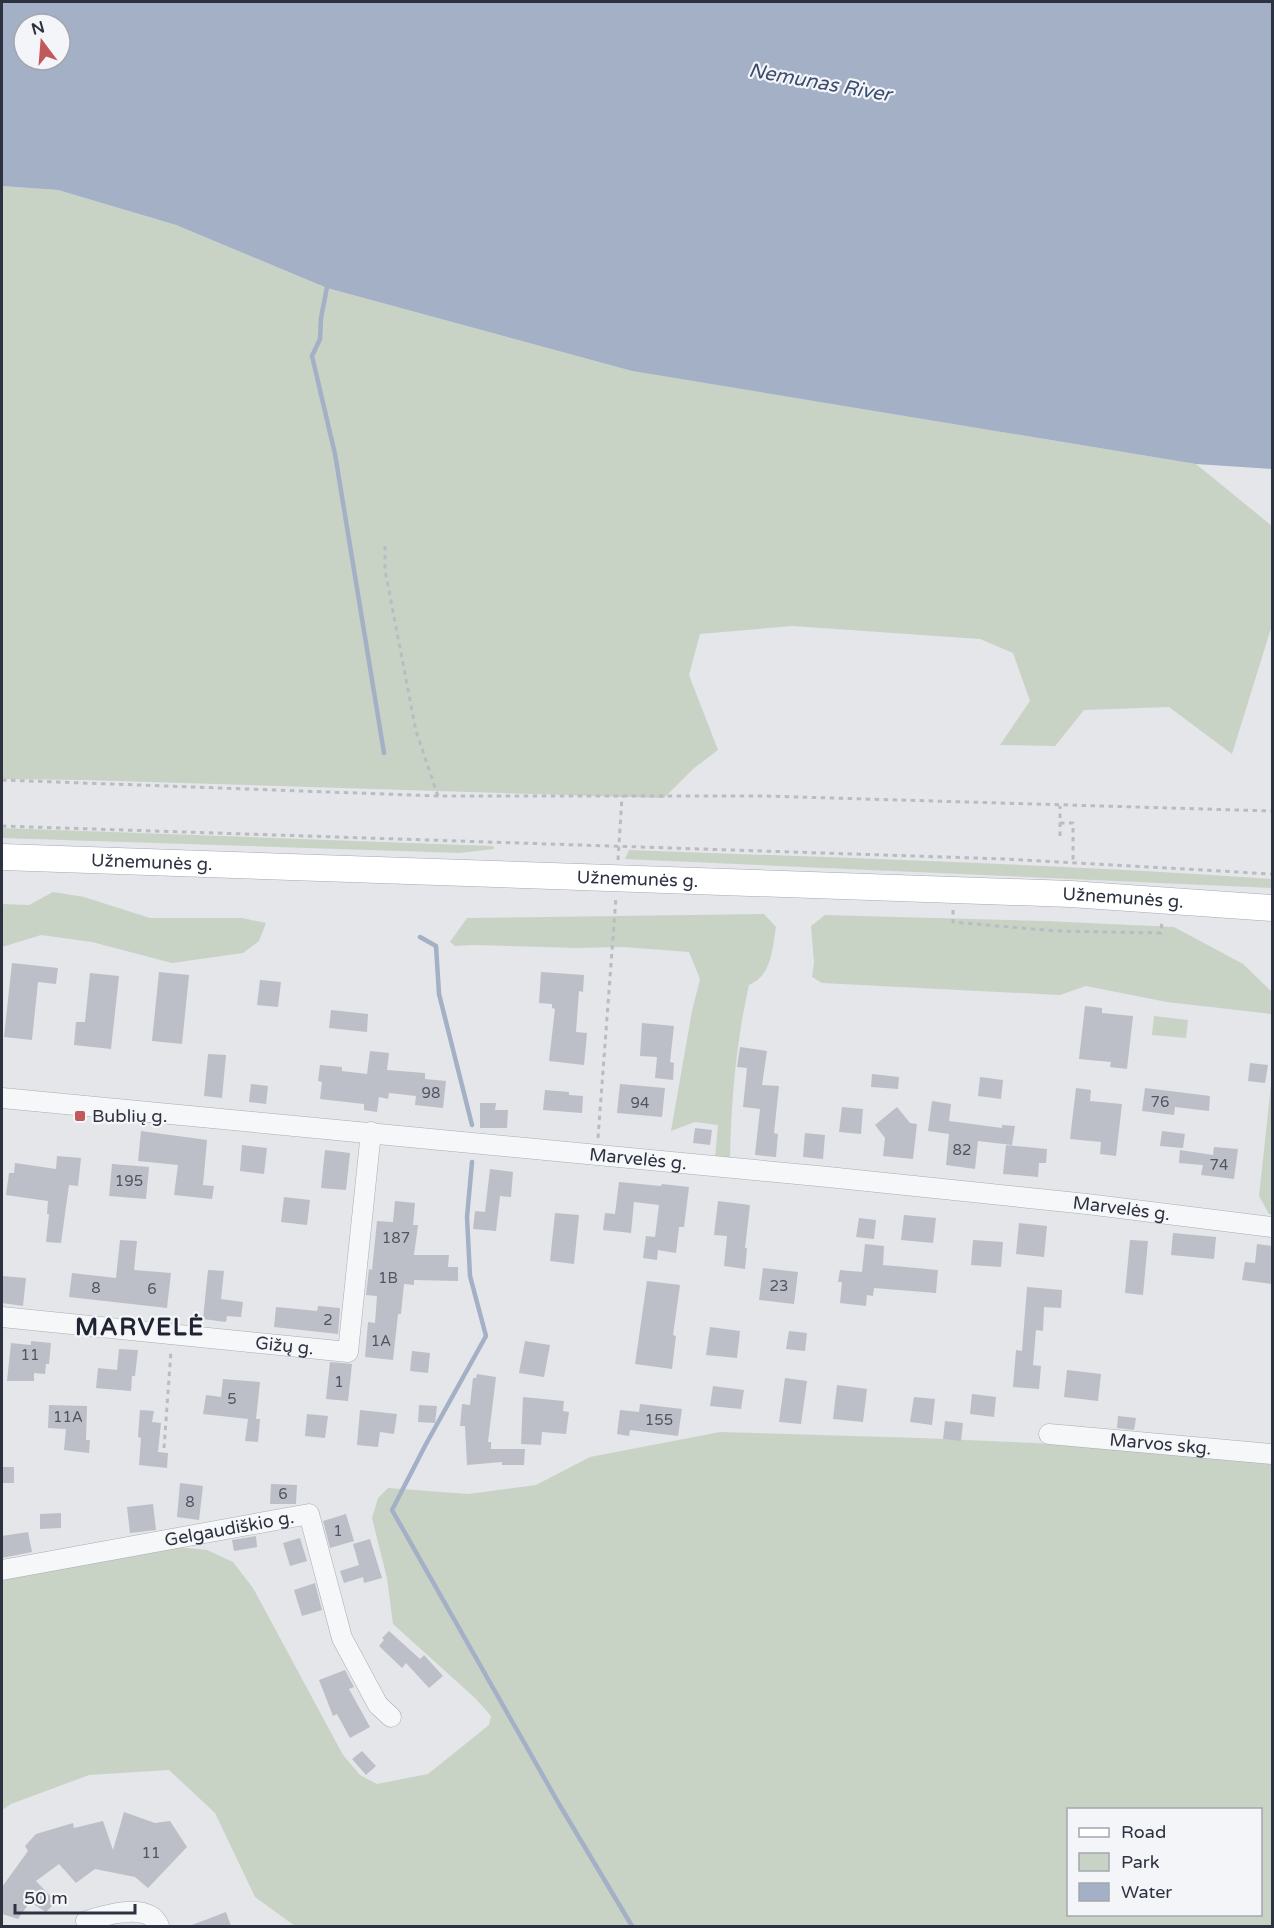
<svg xmlns="http://www.w3.org/2000/svg" width="1274" height="1928" font-family="'Varela Round',sans-serif">
	<style>
		.green { fill: #c8d3c6; fill-rule: evenodd }
		.water { fill: #a3b0c6; fill-rule: evenodd }
		.lines { fill: none; stroke-linecap: round; stroke-linejoin: round }
		.stream { stroke: #a3b0c6; stroke-width: 4.5 }
		.building { fill: #bcbfc7 }
		.minor-casing { stroke: #a9acb4; stroke-width: 21 }
		.major-casing { stroke: #a5a9b5; stroke-width: 27 }
		.path { stroke: #babcc2; stroke-width: 3; stroke-dasharray: 4.5 4.5; stroke-linecap: butt }
		.minor { stroke: #f6f7f9; stroke-width: 20 }
		.major { stroke: #fff; stroke-width: 26 }
		.poi-dot { fill: #c1585c; stroke: #f4f5f8; stroke-width: 2 }
		.labels { text-anchor: middle; stroke-width: 4.5; stroke-linejoin: round; paint-order: stroke }
		.number-label { font-size: 15px; fill: #515562 }
		.street-label { font-size: 18px; fill: #2d3241; stroke: #f4f5f8 }
		.poi-label { font-size: 18px; fill: #2d3241; stroke: #f4f5f8; text-anchor: start }
		.water-label { font-size: 20px; font-style: italic; fill: #3c4d71; stroke: #f4f5f8 }
		.district-label { font-size: 24px; font-weight: bold; letter-spacing: 1.5px; fill: #1f2432; stroke: #f4f5f8 }
	</style>
	<rect width="100%" height="100%" fill="#e4e6ea"/>
	<!-- green -->
	<g class="green">
		<polygon points="2,186 58,190 176,225 327,288 632,371 1196,464 1272,526 1272,625 1232,754 1169,707 1084,710 1055,746 1000,745 1030,701 1013,653 980,639 792,626 700,634 689,675 718,750 693,769 664,798 85,780 2,779"/>
		<polygon points="2,828 492,846 494,847 494,849 459,853 431,852 2,838"/>
		<path d="M629 850C843 858 1058 864 1272 879V888L625 859Z"/>
		<polygon points="53,892 84,897 150,918 242,918 266,923 259,941 243,953 172,963 92,942 41,935 2,947 2,904 29,905"/>
		<path d="M764 914 776 927C772 950 772 975 749 985 736 1042 731 1102 730 1160L715 1158 718 1125 695 1122 671 1131 692 1011 700 979 689 952 624 947 575 948 475 945 455 946 450 942 467 918Z"/>
		<polygon points="825,915 1044,921 1174,927 1243,964 1272,992 1272,1014 1167,1002 1086,986 1060,995 822,983 812,977 814,963 811,926"/>
		<polygon points="1154,1016 1188,1020 1186,1038 1152,1035"/>
		<polygon points="1272,1076 1272,1214 1269,1214 1259,1196"/>
		<path d="M720 1432 920 1438 1198 1450 1272 1459V1926H295L255 1897 215 1813 169 1770 89 1775 11 1804 2 1810V1580L24 1573 178 1547 207 1550 233 1562 253 1588 343 1755 360 1775 377 1784 428 1774 489 1725 491 1716 475 1698 393 1624 387 1578 372 1518 378 1498 388 1488 468 1494 536 1485 590 1457ZM1068 1810H1260V1914H1068Z"/>
	</g>
	<!-- water -->
	<path class="water" d="M2 2H1272V469L1196 464 632 371 327 288 176 225 58 190 2 186ZM24 24H60V60H24Z"/>
	<g class="lines">
		<!-- stream -->
		<g class="stream">
			<polyline points="328,282 321,318 320,339 312,356 335,454 384,753"/>
			<polyline points="420,937 436,946 439,994 472,1125"/>
			<polyline points="472,1162 467,1217 470,1276 486,1336 426,1444 392,1510 559,1804 632,1926"/>
		</g>
	</g>
	<!-- building -->
	<g class="building">
		<polygon points="12,963 58,968 56,984 38,982 32,1040 4,1037"/>
		<polygon points="159,972 189,975 182,1044 152,1041"/>
		<polygon points="541,972 584,975 583,992 579,991 576,1032 587,1033 584,1065 549,1061 555,1009 552,1008 552,1004 539,1003"/>
		<polygon points="90,973 119,976 111,1049 74,1045 76,1022 85,1022"/>
		<polygon points="260,980 281,982 278,1007 257,1005"/>
		<polygon points="1085,1006 1102,1008 1102,1013 1133,1016 1127,1069 1110,1067 1111,1062 1079,1059"/>
		<polygon points="331,1010 368,1014 367,1032 329,1028"/>
		<polygon points="642,1023 674,1026 670,1062 674,1063 673,1080 655,1078 657,1057 640,1056"/>
		<polygon points="740,1047 767,1051 762,1085 779,1086 774,1133 778,1134 776,1157 755,1155 760,1109 743,1107 747,1068 737,1067"/>
		<polygon points="370,1051 389,1053 387,1070 425,1073 425,1079 446,1081 443,1108 415,1105 416,1096 389,1093 388,1099 379,1097 377,1112 364,1110 364,1104 320,1099 322,1082 318,1081 320,1065 342,1067 342,1071 367,1074"/>
		<polygon points="208,1054 226,1055 222,1098 204,1096"/>
		<polygon points="1250,1063 1268,1065 1265,1083 1248,1081"/>
		<polygon points="872,1074 899,1077 898,1089 871,1087"/>
		<polygon points="980,1077 1003,1080 1001,1099 978,1096"/>
		<polygon points="251,1084 268,1086 266,1104 249,1102"/>
		<polygon points="620,1084 665,1088 662,1117 617,1113"/>
		<polygon points="1076,1088 1091,1090 1090,1101 1122,1104 1116,1156 1100,1154 1101,1142 1070,1139"/>
		<polygon points="1145,1088 1210,1096 1209,1111 1175,1107 1174,1115 1142,1111"/>
		<polygon points="545,1090 569,1092 569,1095 583,1096 582,1113 543,1110"/>
		<polygon points="932,1101 951,1104 949,1121 1002,1128 1002,1125 1015,1126 1012,1145 978,1141 975,1169 946,1165 949,1134 928,1131"/>
		<polygon points="480,1103 496,1103 495,1110 508,1110 507,1128 480,1128"/>
		<polygon points="842,1107 863,1109 861,1134 839,1132"/>
		<polygon points="897,1107 910,1123 917,1124 913,1159 883,1156 885,1138 875,1125"/>
		<polygon points="695,1128 712,1130 710,1145 693,1143"/>
		<polygon points="141,1131 207,1140 203,1185 214,1186 212,1199 174,1195 178,1165 138,1161"/>
		<polygon points="1162,1131 1185,1134 1183,1148 1160,1146"/>
		<polygon points="805,1133 825,1135 823,1159 803,1157"/>
		<polygon points="242,1145 267,1148 264,1174 240,1171"/>
		<polygon points="1006,1145 1047,1149 1046,1163 1039,1163 1038,1177 1003,1174"/>
		<polygon points="1214,1147 1238,1149 1234,1179 1201,1175 1203,1165 1179,1163 1180,1150 1213,1155"/>
		<polygon points="325,1150 350,1153 346,1190 321,1188"/>
		<polygon points="57,1156 81,1158 78,1186 69,1185 61,1243 46,1242 49,1214 47,1214 48,1201 6,1195 9,1173 14,1173 15,1163 56,1169"/>
		<polygon points="112,1164 149,1167 146,1199 109,1196"/>
		<polygon points="490,1169 513,1172 511,1197 500,1196 496,1231 473,1229 475,1211 485,1212"/>
		<polygon points="619,1182 661,1186 662,1184 689,1187 684,1227 679,1227 676,1253 658,1250 657,1260 643,1258 646,1236 655,1237 659,1205 634,1202 631,1233 603,1230 605,1213 615,1214"/>
		<polygon points="284,1197 310,1200 307,1225 281,1222"/>
		<polygon points="395,1201 415,1203 413,1225 418,1225 414,1255 449,1255 448,1267 458,1267 458,1281 414,1280 414,1285 404,1284 401,1314 398,1314 393,1360 365,1357 368,1322 375,1323 377,1296 366,1295 369,1269 372,1270 377,1221 393,1222"/>
		<polygon points="718,1201 750,1205 745,1248 747,1248 745,1269 724,1266 727,1236 714,1235"/>
		<polygon points="555,1213 579,1215 574,1264 550,1261"/>
		<polygon points="904,1215 936,1218 933,1243 901,1240"/>
		<polygon points="859,1218 876,1220 874,1239 856,1237"/>
		<polygon points="1019,1223 1047,1226 1044,1257 1016,1254"/>
		<polygon points="1173,1233 1216,1237 1214,1259 1171,1255"/>
		<polygon points="120,1240 137,1241 134,1270 171,1273 167,1308 69,1297 72,1273 116,1278"/>
		<polygon points="973,1240 1003,1242 1001,1267 971,1265"/>
		<polygon points="1130,1240 1148,1241 1143,1295 1125,1293"/>
		<polygon points="865,1244 884,1246 883,1265 938,1270 936,1293 874,1288 873,1296 867,1295 866,1306 840,1303 842,1282 838,1282 840,1270 862,1272"/>
		<polygon points="1257,1244 1272,1246 1272,1284 1242,1280 1245,1262 1255,1263"/>
		<polygon points="763,1268 798,1272 794,1304 759,1300"/>
		<polygon points="208,1270 224,1271 221,1299 243,1302 241,1317 227,1316 226,1322 203,1319"/>
		<polygon points="2,1276 26,1278 23,1306 2,1303"/>
		<polygon points="647,1281 680,1285 673,1335 676,1336 672,1369 635,1364"/>
		<polygon points="1027,1287 1062,1290 1061,1308 1044,1307 1043,1331 1036,1330 1033,1365 1041,1366 1039,1389 1013,1387 1016,1350 1022,1351"/>
		<polygon points="318,1306 340,1308 338,1334 274,1327 276,1307 317,1311"/>
		<polygon points="710,1327 740,1331 737,1358 706,1355"/>
		<polygon points="789,1331 807,1333 805,1351 786,1349"/>
		<polygon points="31,1341 51,1343 49,1364 46,1364 45,1374 34,1373 34,1381 7,1381 11,1343 31,1345"/>
		<polygon points="525,1341 550,1345 544,1377 519,1373"/>
		<polygon points="119,1349 138,1350 135,1376 132,1376 131,1391 96,1388 98,1368 117,1370"/>
		<polygon points="412,1351 430,1353 428,1373 410,1371"/>
		<polygon points="330,1362 352,1364 348,1401 326,1399"/>
		<polygon points="1067,1370 1101,1374 1098,1401 1064,1397"/>
		<polygon points="477,1374 496,1377 488,1442 491,1442 491,1449 525,1449 524,1465 502,1465 502,1462 467,1465 465,1426 460,1426 462,1404 470,1405 473,1378 476,1378"/>
		<polygon points="785,1378 807,1381 801,1424 779,1422"/>
		<polygon points="223,1379 260,1382 256,1419 260,1419 258,1442 245,1441 248,1419 203,1414 206,1395 221,1397"/>
		<polygon points="837,1385 867,1389 863,1422 833,1419"/>
		<polygon points="713,1386 744,1390 741,1409 710,1406"/>
		<polygon points="972,1394 996,1397 994,1417 970,1414"/>
		<polygon points="523,1397 564,1401 563,1411 569,1412 566,1434 542,1432 541,1445 521,1444"/>
		<polygon points="914,1397 935,1399 932,1425 910,1422"/>
		<polygon points="640,1404 682,1409 678,1436 630,1430 629,1436 617,1434 620,1410 639,1412"/>
		<polygon points="49,1405 87,1406 86,1440 90,1440 89,1453 64,1450 66,1429 48,1428"/>
		<polygon points="419,1405 437,1406 435,1423 418,1422"/>
		<polygon points="140,1410 154,1411 152,1422 161,1423 158,1452 168,1453 167,1468 139,1465 141,1438 138,1437"/>
		<polygon points="360,1410 397,1414 394,1434 380,1432 378,1447 357,1445"/>
		<polygon points="307,1414 328,1416 325,1438 305,1436"/>
		<polygon points="1118,1416 1136,1418 1134,1430 1117,1428"/>
		<polygon points="945,1421 963,1423 961,1441 943,1439"/>
		<rect x="2" y="1467" width="12" height="16"/>
		<polygon points="180,1483 203,1486 199,1520 177,1517"/>
		<polygon points="271,1484 297,1485 296,1504 270,1504"/>
		<polygon points="153,1504 156,1530 130,1533 127,1507"/>
		<polygon points="61,1513 61,1528 40,1529 40,1514"/>
		<polygon points="346,1514 354,1541 330,1548 323,1521"/>
		<polygon points="28,1532 32,1552 2,1558 2,1536"/>
		<polygon points="256,1536 257,1547 234,1551 232,1540"/>
		<polygon points="300,1538 307,1561 290,1566 283,1543"/>
		<polygon points="370,1539 382,1578 364,1583 363,1577 344,1583 340,1571 359,1565 353,1544"/>
		<polygon points="315,1583 322,1610 302,1616 294,1590"/>
		<polygon points="389,1631 420,1659 424,1655 443,1676 429,1688 406,1663 402,1668 379,1646 384,1640 382,1638"/>
		<polygon points="345,1670 354,1687 349,1689 370,1727 350,1738 337,1714 333,1716 319,1680"/>
		<polygon points="362,1751 376,1766 366,1775 352,1759"/>
		<polygon points="124,1812 155,1823 170,1821 187,1847 148,1888 135,1877 95,1869 76,1883 59,1864 36,1881 56,1902 46,1912 30,1902 18,1919 2,1914 2,1887 28,1851 25,1846 36,1834 73,1823 74,1828 103,1821 113,1850"/>
		<polygon points="226,1912 231,1926 192,1926 192,1925"/>
	</g>
	<g class="lines">
		<defs>
			<g id="minor">
				<path id="s1" d="M2 1098 828 1177 1087 1204 1272 1227"/>
				<path id="s2" d="M2 1317 348 1352 371 1132"/>
				<path id="s3" d="M1049 1434 1272 1454"/>
				<path id="s4" d="M2 1570 309 1514 342 1638 378 1705 391 1717"/>
				<path d="M86 1921C105 1915 149 1901 159 1926"/>
			</g>
			<g id="major">
				<path id="s5" d="M2 857 1071 894 1272 908"/>
			</g>
		</defs>
		<!-- minor casing -->
		<use href="#minor" class="minor-casing"/>
		<!-- major casing -->
		<use href="#major" class="major-casing"/>
		<!-- path -->
		<g class="path">
			<polyline points="385,546 385,570 416,731 438,796"/>
			<polyline points="2,780 438,796 764,796 1271,811"/>
			<polyline points="1060,823 1073,823 1073,862"/>
			<polyline points="2,826 1005,859 1272,874"/>
			<polyline points="1060,836 1060,806"/>
			<polyline points="618,860 622,796"/>
			<polyline points="953,910 953,922 1056,931 1161,933 1162,920"/>
			<polyline points="598,1138 616,897"/>
			<polyline points="164,1448 171,1351"/>
		</g>
		<!-- minor -->
		<use href="#minor" class="minor"/>
		<!-- major -->
		<use href="#major" class="major"/>
	</g>
	<!-- markers -->
	<rect class="poi-dot" x="74" y="1110" width="12" height="12" rx="3"/>
	<g class="labels">
		<!-- number labels -->
		<g class="number-label">
			<text x="431" y="1098">98</text>
			<text x="1160" y="1107">76</text>
			<text x="640" y="1108">94</text>
			<text x="962" y="1155">82</text>
			<text x="1219" y="1170">74</text>
			<text x="129" y="1186">195</text>
			<text x="396" y="1243">187</text>
			<text x="388" y="1283">1B</text>
			<text x="779" y="1291">23</text>
			<text x="96" y="1293">8</text>
			<text x="152" y="1294">6</text>
			<text x="328" y="1325">2</text>
			<text x="381" y="1346">1A</text>
			<text x="30" y="1360">11</text>
			<text x="339" y="1387">1</text>
			<text x="232" y="1404">5</text>
			<text x="68" y="1422">11A</text>
			<text x="659" y="1425">155</text>
			<text x="283" y="1499">6</text>
			<text x="190" y="1507">8</text>
			<text x="338" y="1536">1</text>
			<text x="151" y="1858">11</text>
		</g>
		<!-- street labels -->
		<g class="street-label">
			<text dy="6" stroke="none"><textPath href="#s5" startOffset="150">Užnemunės g.</textPath></text>
			<text dy="6" stroke="none"><textPath href="#s5" startOffset="636">Užnemunės g.</textPath></text>
			<text dy="6" stroke="none"><textPath href="#s5" startOffset="1122">Užnemunės g.</textPath></text>
			<text dy="6" stroke="none"><textPath href="#s1" startOffset="639">Marvelės g.</textPath></text>
			<text dy="6" stroke="none"><textPath href="#s1" startOffset="1125">Marvelės g.</textPath></text>
			<text dy="6" stroke="none"><textPath href="#s2" startOffset="284">Gižų g.</textPath></text>
			<text dy="6" stroke="none"><textPath href="#s3" startOffset="112">Marvos skg.</textPath></text>
			<text dy="6" stroke="none"><textPath href="#s4" startOffset="231">Gelgaudiškio g.</textPath></text>
		</g>
		<!-- poi labels -->
		<g class="poi-label">
			<text x="92" y="1122">Bublių g.</text>
		</g>
		<!-- water labels -->
		<g class="water-label">
			<text transform="translate(820 82) rotate(10)" y="7">Nemunas River</text>
		</g>
		<!-- district labels -->
		<g class="district-label">
			<text x="140" y="1335">MARVELĖ</text>
		</g>
	</g>
	<!-- border -->
	<rect width="1274" height="1928" fill="none" stroke="#2d3241" stroke-width="6"/>
	<!-- legend -->
	<rect x="1067" y="1808" width="195" height="108" fill="#f4f5f8" stroke="#a4a7af" stroke-width="1.5"/>
	<rect x="1079" y="1828" width="30" height="9" fill="#ffffff" stroke="#a4a7af" stroke-width="1.5"/>
	<text x="1121" y="1838" font-size="18" fill="#2d3241">Road</text>
	<rect x="1079" y="1853" width="30" height="18" fill="#c8d3c6" stroke="#a4a7af" stroke-width="1.5"/>
	<text x="1121" y="1868" font-size="18" fill="#2d3241">Park</text>
	<rect x="1079" y="1883" width="30" height="18" fill="#a3b0c6" stroke="#a4a7af" stroke-width="1.5"/>
	<text x="1121" y="1898" font-size="18" fill="#2d3241">Water</text>
	<!-- north arrow -->
	<g transform="translate(42 42) rotate(344)"><circle r="28" fill="#f4f5f8" stroke="#a4a7af" stroke-width="1.5"/>
	<path d="M0-4.5L10 22L0 15L-10 22Z" fill="#c1585c"/>
	<text y="-9" font-size="16" font-weight="bold" text-anchor="middle" fill="#2d3241">N</text>
	</g>
	<!-- scale -->
	<path d="M15 1904v9h120v-9" fill="none" stroke="#2d3241" stroke-width="3"/>
	<text x="24" y="1904" font-size="18" fill="#2d3241" stroke="#f4f5f8" stroke-width="4.5" paint-order="stroke">50 m</text>
</svg>
